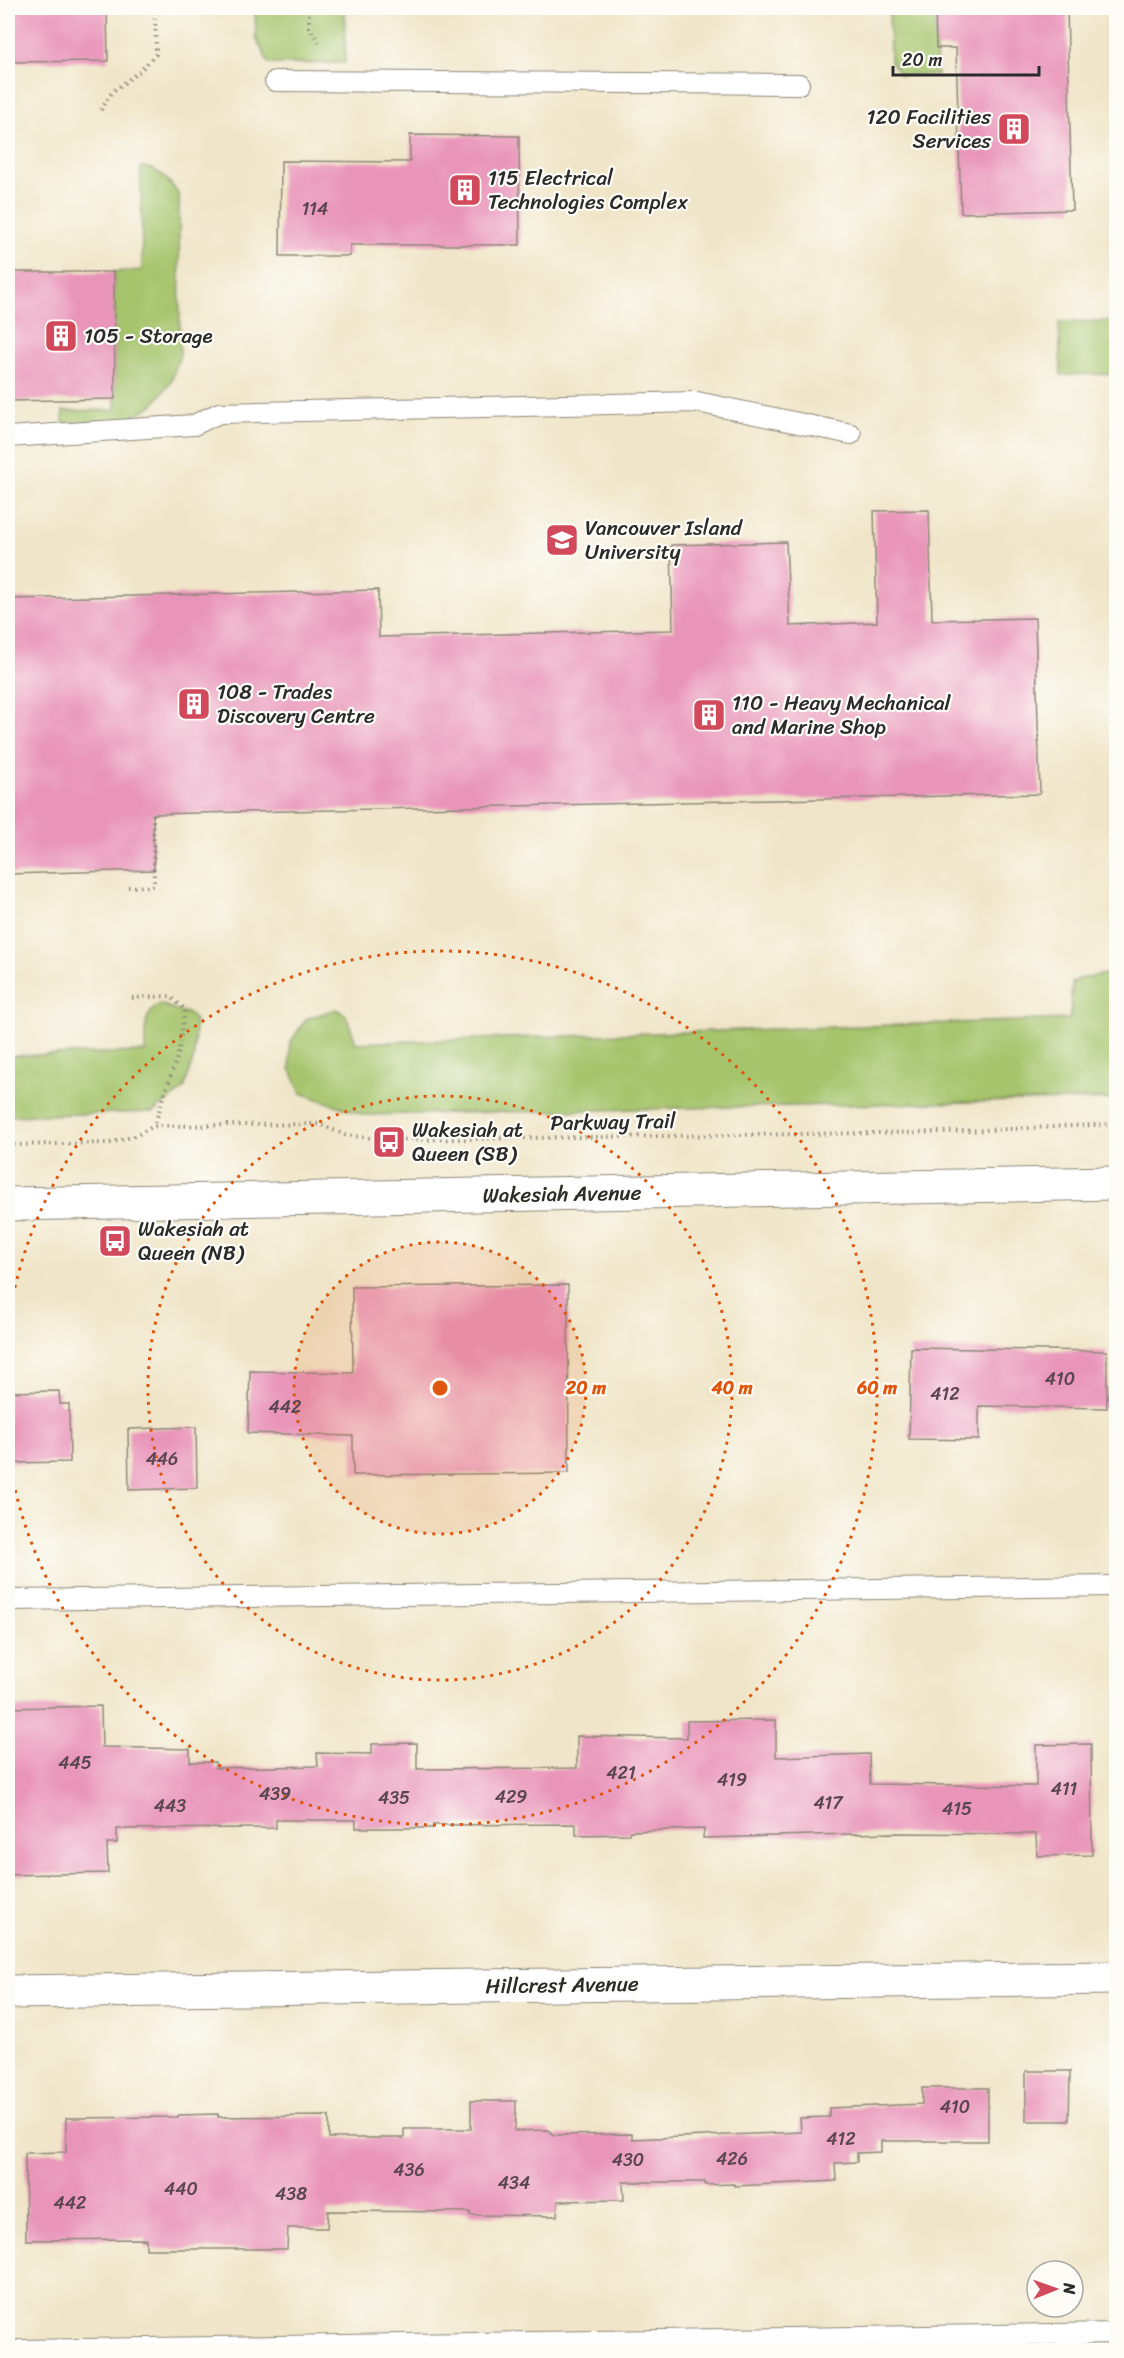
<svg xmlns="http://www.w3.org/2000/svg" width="1124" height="2358" font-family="Sriracha,sans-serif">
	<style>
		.green { fill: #a5c46c; stroke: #68784c; stroke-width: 1.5 }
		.building { fill: #e995ba }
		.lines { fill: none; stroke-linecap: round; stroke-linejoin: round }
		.service-casing { stroke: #8e887a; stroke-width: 22 }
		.minor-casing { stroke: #8e887a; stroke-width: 35 }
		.secondary-casing { stroke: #8e887a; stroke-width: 35 }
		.path { stroke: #8e887a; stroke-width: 4; stroke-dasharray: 1.5 4.5; stroke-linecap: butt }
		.service { stroke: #fff; stroke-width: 20 }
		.minor { stroke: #fff; stroke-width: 33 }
		.secondary { stroke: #fff; stroke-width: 33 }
		.ring { fill: none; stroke: #df570e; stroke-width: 3; stroke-dasharray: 3 6 }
		.labels { text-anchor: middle; stroke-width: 4.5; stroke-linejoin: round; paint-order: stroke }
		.number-label { font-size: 18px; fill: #5a464f }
		.poi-label { font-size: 21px; fill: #2b2b2b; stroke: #fdfcf7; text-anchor: start }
		.street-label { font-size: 21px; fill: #2b2b2b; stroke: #fdfcf7 }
		.centre { fill: #df570e; stroke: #fdfcf7; stroke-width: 3 }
		.ring-label { font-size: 18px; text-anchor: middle; font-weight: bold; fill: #df570e; stroke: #fdfcf7; stroke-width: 4.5; stroke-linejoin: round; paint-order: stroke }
	</style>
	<rect width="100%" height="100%" fill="#fdfcf7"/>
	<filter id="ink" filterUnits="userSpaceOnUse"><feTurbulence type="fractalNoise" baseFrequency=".0167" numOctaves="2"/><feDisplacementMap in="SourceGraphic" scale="12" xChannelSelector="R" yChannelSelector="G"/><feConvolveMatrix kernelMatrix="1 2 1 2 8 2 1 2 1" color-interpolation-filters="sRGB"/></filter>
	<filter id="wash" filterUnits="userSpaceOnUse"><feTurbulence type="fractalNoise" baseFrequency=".008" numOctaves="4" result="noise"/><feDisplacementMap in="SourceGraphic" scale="24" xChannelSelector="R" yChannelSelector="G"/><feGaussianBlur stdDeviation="1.35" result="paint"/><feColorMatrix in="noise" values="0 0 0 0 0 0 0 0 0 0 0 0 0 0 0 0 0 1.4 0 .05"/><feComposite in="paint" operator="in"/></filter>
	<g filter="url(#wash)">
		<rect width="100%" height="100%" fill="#f0e5c8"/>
		<!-- green -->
		<g class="green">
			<polygon points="255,8 345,8 345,63 269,64 256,38"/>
			<polygon points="889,8 935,8 937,75 900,75 890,60"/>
			<path d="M141 167C160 168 169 181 179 195L180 355 171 382 153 405 124 422 63 423V411L115 410 114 272 142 270Z"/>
			<polygon points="1116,321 1116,374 1061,375 1059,322"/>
			<polygon points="1116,972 1116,1099 363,1115 301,1093 290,1068 290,1043 306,1019 336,1009 346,1015 356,1043 1070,1019 1072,983 1079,979"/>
			<path d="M159 1004 189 1014 195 1021 194 1057 184 1089 153 1112 8 1116V1056L145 1052C146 1033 141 1017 159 1004Z"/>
		</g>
		<g id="blocks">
			<!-- building -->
			<g class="building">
				<polygon points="8,8 107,8 108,61 8,62"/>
				<polygon points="935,8 1067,8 1072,210 961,213 956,48 936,48"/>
				<polygon points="410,135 519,136 520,245 350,245 350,256 280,256 281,161 410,162"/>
				<polygon points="8,272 114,272 115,399 8,401"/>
				<polygon points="929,510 932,620 1035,618 1040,794 153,814 154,870 8,874 8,599 378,590 379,637 673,630 671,545 786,542 790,626 877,622 874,511"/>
				<polygon points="568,1285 569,1473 353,1475 353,1436 248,1433 250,1371 353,1373 352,1287"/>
				<polygon points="911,1348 1107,1351 1107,1408 979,1406 979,1440 909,1439"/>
				<polygon points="59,1391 60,1404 69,1404 70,1462 8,1463 8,1392"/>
				<polygon points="196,1427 197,1488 129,1490 128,1429"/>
				<polygon points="101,1706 102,1747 190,1749 190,1762 215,1762 215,1768 318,1766 317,1753 372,1754 372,1744 417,1743 417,1769 577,1768 577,1736 687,1738 687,1721 776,1720 776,1757 869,1754 870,1784 1036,1786 1036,1745 1091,1744 1092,1855 1037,1856 1036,1834 890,1833 703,1838 704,1829 630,1831 629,1834 576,1835 576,1824 433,1825 433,1828 356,1828 356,1820 276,1820 276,1828 117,1829 117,1843 107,1843 108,1873 8,1875 8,1708"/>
				<polygon points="1026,2071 1070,2071 1069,2121 1026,2121"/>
				<polygon points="922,2088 988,2088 988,2141 881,2141 881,2152 857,2153 857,2162 835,2163 836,2181 734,2186 734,2184 705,2185 705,2182 623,2182 624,2200 558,2201 557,2216 470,2215 470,2212 328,2211 327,2228 288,2228 287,2249 146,2249 146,2239 26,2240 25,2153 66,2152 66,2118 178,2117 178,2115 218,2114 218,2117 329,2116 329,2138 404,2138 404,2129 471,2129 471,2101 516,2101 515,2131 549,2130 553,2135 632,2134 632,2139 801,2132 800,2118 829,2117 829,2108 922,2104"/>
			</g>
		</g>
	</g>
	<g filter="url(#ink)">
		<use href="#blocks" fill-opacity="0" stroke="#8e887a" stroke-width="1.5"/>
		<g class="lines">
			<defs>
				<g id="service">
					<polyline points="275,81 799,84"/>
					<polyline points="8,437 194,425 219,413 697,402 851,434"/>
					<polyline points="8,1600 1116,1586"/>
					<polyline points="20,2350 1116,2333"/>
				</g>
				<polyline id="minor" points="8,1992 1116,1978"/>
				<polyline id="secondary" points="8,1204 1116,1183"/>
			</defs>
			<!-- service casing -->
			<use href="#service" class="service-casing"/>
			<!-- minor casing -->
			<use href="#minor" class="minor-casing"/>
			<!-- secondary casing -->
			<use href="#secondary" class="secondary-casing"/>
			<!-- path -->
			<g class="path">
				<polyline points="309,8 309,27 320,45"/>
				<polyline points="101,110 112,92 140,71 156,54 155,8"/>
				<polyline points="128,887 154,886 153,814"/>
				<polyline points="132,998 170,996 185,1009 178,1055 154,1126"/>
				<polyline points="8,1145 110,1143 135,1136 154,1126 319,1124 345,1135 389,1140 943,1132 1116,1124"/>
			</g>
			<!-- service -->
			<use href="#service" class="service"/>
			<!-- minor -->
			<use href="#minor" class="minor"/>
			<!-- secondary -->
			<use href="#secondary" class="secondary"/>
		</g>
	</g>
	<!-- distance rings -->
	<circle cx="440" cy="1388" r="146" fill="#df570e" fill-opacity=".12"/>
	<g class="ring">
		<circle cx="440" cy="1388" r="146"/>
		<circle cx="440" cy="1388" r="292"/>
		<path d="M8 1323A437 437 0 1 1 8 1453"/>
	</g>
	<!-- icons -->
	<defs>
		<symbol id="building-square" viewBox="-11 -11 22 22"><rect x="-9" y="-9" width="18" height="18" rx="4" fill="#d1495b" stroke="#fdfcf7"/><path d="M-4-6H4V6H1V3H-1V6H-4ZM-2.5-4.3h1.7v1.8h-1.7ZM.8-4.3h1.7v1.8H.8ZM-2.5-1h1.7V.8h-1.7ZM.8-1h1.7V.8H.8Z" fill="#fff"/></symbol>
		<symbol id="university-square" viewBox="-11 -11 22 22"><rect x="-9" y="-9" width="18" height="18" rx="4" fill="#d1495b" stroke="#fdfcf7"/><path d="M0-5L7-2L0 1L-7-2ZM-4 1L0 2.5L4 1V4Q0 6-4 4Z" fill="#fff"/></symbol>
		<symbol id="bus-square" viewBox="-11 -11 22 22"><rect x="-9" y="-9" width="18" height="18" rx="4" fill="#d1495b" stroke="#fdfcf7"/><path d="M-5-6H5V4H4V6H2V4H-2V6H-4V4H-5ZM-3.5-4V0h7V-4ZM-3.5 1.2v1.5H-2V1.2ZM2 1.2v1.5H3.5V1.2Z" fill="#fff"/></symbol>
	</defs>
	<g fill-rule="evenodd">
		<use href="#building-square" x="995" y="110" width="38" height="38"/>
		<use href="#building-square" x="446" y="171" width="38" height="38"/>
		<use href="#building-square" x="42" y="317" width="38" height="38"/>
		<use href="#university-square" x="543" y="521" width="38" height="38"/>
		<use href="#building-square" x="175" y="685" width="38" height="38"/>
		<use href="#building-square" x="690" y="696" width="38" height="38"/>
		<use href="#bus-square" x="370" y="1123" width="38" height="38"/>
		<use href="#bus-square" x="96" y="1222" width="38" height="38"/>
	</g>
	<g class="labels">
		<!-- number labels -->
		<g class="number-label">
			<text x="315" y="215">114</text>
			<text x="1060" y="1385">410</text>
			<text x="945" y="1400">412</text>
			<text x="285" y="1413">442</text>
			<text x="162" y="1465">446</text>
			<text x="75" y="1769">445</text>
			<text x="621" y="1779">421</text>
			<text x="732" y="1786">419</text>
			<text x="1064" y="1795">411</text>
			<text x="275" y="1800">439</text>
			<text x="511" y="1803">429</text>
			<text x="394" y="1804">435</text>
			<text x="828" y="1809">417</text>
			<text x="170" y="1812">443</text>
			<text x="957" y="1815">415</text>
			<text x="955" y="2113">410</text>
			<text x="841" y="2145">412</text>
			<text x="732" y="2165">426</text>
			<text x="628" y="2166">430</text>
			<text x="409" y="2176">436</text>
			<text x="514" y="2189">434</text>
			<text x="181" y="2195">440</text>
			<text x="291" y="2200">438</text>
			<text x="70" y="2209">442</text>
		</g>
		<!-- poi labels -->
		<g class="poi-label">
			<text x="991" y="124" text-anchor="end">120 Facilities<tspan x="991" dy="24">Services</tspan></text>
			<text x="488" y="185">115 Electrical<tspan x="488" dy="24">Technologies Complex</tspan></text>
			<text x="84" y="343">105 - Storage</text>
			<text x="585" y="535">Vancouver Island<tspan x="585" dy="24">University</tspan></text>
			<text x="217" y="699">108 - Trades<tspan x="217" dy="24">Discovery Centre</tspan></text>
			<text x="732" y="710">110 - Heavy Mechanical<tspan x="732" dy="24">and Marine Shop</tspan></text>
			<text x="412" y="1137">Wakesiah at<tspan x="412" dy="24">Queen (SB)</tspan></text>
			<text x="138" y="1236">Wakesiah at<tspan x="138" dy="24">Queen (NB)</tspan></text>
		</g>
		<!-- street labels -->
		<g class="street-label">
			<text transform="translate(613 1122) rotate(-1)" y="7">Parkway Trail</text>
			<text transform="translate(562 1194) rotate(-1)" y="7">Wakesiah Avenue</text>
			<text transform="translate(562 1985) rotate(-1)" y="7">Hillcrest Avenue</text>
		</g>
	</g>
	<circle cx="440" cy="1388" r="9" class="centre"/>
	<g class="ring-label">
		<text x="586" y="1394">20 m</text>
		<text x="732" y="1394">40 m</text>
		<text x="877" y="1394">60 m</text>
	</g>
	<!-- margin -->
	<rect width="1124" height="2358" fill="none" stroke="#fdfcf7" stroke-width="30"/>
	<!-- north arrow -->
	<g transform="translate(1055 2289) rotate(89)"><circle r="28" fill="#fdfcf7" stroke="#a9a8a5" stroke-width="1.5"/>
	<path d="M0-4.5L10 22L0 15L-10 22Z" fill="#d1495b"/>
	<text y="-9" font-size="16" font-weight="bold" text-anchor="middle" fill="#2b2b2b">N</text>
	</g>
	<!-- scale -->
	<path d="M893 66v9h146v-9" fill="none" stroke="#2b2b2b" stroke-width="3"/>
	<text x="902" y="66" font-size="18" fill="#2b2b2b" stroke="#fdfcf7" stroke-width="4.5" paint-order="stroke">20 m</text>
</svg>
